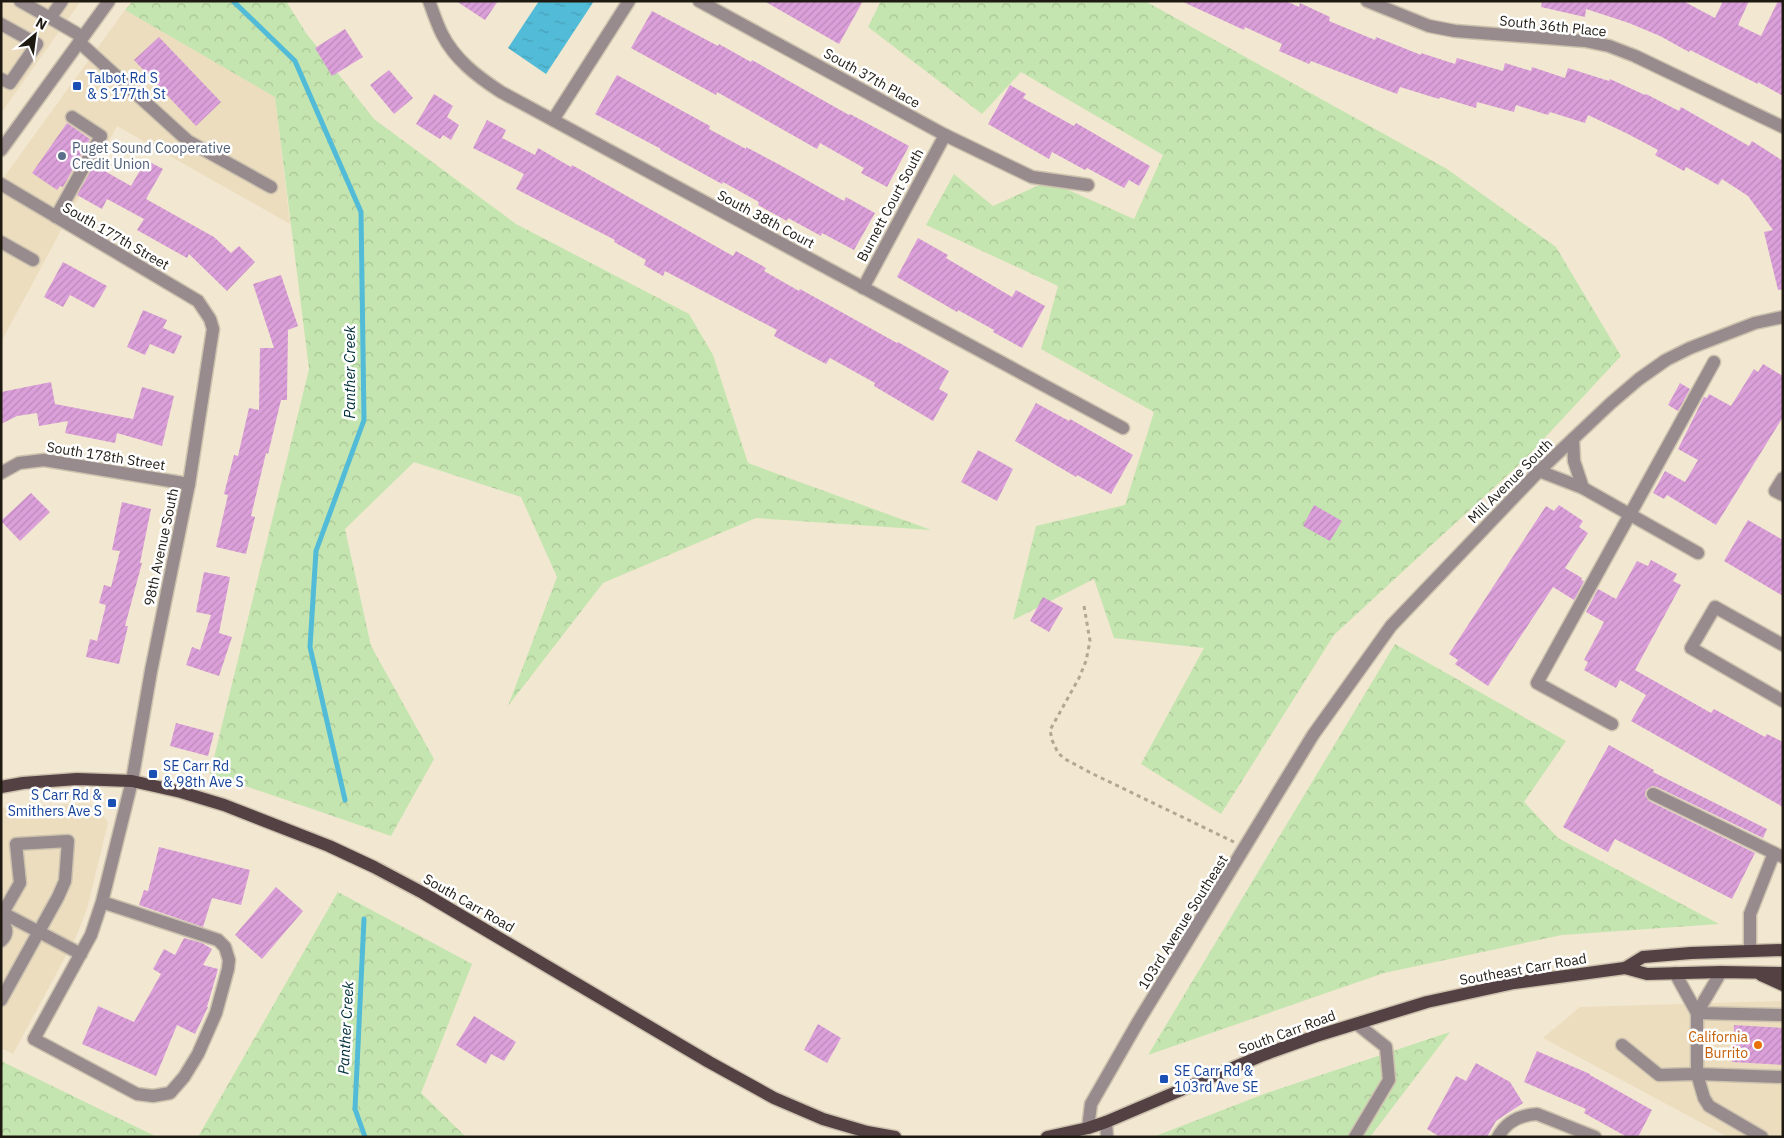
<svg xmlns="http://www.w3.org/2000/svg" width="1784" height="1138" font-family="'IBM Plex Sans',sans-serif">
	<style>
		.built { fill: #ecddbf }
		.forest { fill: url(#forest-crowns) }
		.water { fill: url(#water-ripples) }
		.lines { fill: none; stroke-linecap: round; stroke-linejoin: round }
		.stream { stroke: #52bbd7; stroke-width: 5 }
		.building { fill: url(#building-hatch) }
		.minor-casing { stroke: #ccc2ae; stroke-width: 15 }
		.major-casing { stroke: #ccc2ae; stroke-width: 15 }
		.path { stroke: #b0a895; stroke-width: 3; stroke-dasharray: 4 4; stroke-linecap: butt }
		.minor { stroke: #978b8d; stroke-width: 12 }
		.major { stroke: #544144; stroke-width: 12 }
		.transit-dot { fill: #1a4fb4; stroke: #fff; stroke-width: 2 }
		.service-dot { fill: #5c6f8a; stroke: #fff; stroke-width: 2 }
		.food-dot { fill: #e8710a; stroke: #fff; stroke-width: 2 }
		.labels { text-anchor: middle; stroke-width: 5; stroke-linejoin: round; paint-order: stroke }
		.street-label { font-size: 14px; fill: #1e1a12; stroke: #fff }
		.transit-label { font-size: 14px; fill: #164399; stroke: #fff; text-anchor: start }
		.service-label { font-size: 14px; fill: #4e5e75; stroke: #fff; text-anchor: start }
		.food-label { font-size: 14px; fill: #c56008; stroke: #fff; text-anchor: end }
		.water-label { font-size: 15px; font-style: italic; fill: #00303b; stroke: #fff }
	</style>
	<defs>
		<pattern id="forest-crowns" width="20" height="18" patternUnits="userSpaceOnUse" patternTransform="scale(1.25)"><rect width="20" height="18" fill="#c5e5b0"/><path d="M2 6a3 3 0 1 1 6 0M12 15a3 3 0 1 1 6 0" fill="none" stroke="#a9c496"/></pattern>
		<pattern id="water-ripples" width="26" height="14" patternUnits="userSpaceOnUse" patternTransform="scale(1.25)"><rect width="26" height="14" fill="#52bbd7"/><path d="M2 4q2-2 4 0t4 0M15 11q2-2 4 0t4 0" fill="none" stroke="#47a0b8"/></pattern>
		<pattern id="building-hatch" width="6" height="6" patternUnits="userSpaceOnUse" patternTransform="scale(1.25)"><rect width="6" height="6" fill="#dba0da"/><path d="M-1 1l2-2M0 6l6-6M5 7l2-2" fill="none" stroke="#bc89ba"/></pattern>
	</defs>
	<rect width="100%" height="100%" fill="#f2e7d0"/>
	<!-- built -->
	<g class="built">
		<polygon points="1,1 81,1 1,113"/>
		<polygon points="125,10 275,96 290,224 117,126 1,342 1,181"/>
		<polygon points="86,803 99,808 108,823 87,909 76,937 13,1054 1,1048 1,808"/>
		<polygon points="1783,1001 1783,1137 1728,1137 1543,1038 1580,1007"/>
	</g>
	<!-- forest -->
	<g class="forest">
		<polygon points="133,1 286,1 306,33 374,119 516,224 689,314 713,355 748,463 931,530 756,518 603,583 508,706 557,577 521,497 414,462 345,529 371,646 434,759 391,836 210,774 309,369 275,97 125,10"/>
		<polygon points="881,1 1145,1 1447,169 1556,247 1621,356 1525,459 1334,635 1221,814 1141,764 1204,648 1114,638 1094,579 1013,620 1036,526 1125,505 1154,412 1041,349 1058,286 926,225 954,174 993,206 1048,181 1134,219 1163,155 1021,72 982,114 868,27"/>
		<polygon points="1395,644 1566,741 1524,802 1558,838 1719,924 1562,935 1384,973 1148,1055"/>
		<polygon points="338,892 472,964 421,1093 466,1137 198,1137"/>
		<polygon points="1450,1032 1370,1137 1153,1137 1264,1094"/>
		<polygon points="1,1061 157,1137 1,1137"/>
	</g>
	<!-- water -->
	<polygon class="water" points="539,1 594,1 546,74 508,48"/>
	<g class="lines">
		<!-- stream -->
		<g class="stream">
			<polyline points="233,1 295,61 361,212 364,420 316,551 310,647 345,800"/>
			<polyline points="364,919 355,1109 365,1137"/>
		</g>
	</g>
	<!-- building -->
	<g class="building">
		<polygon points="456,1 498,1 485,20"/>
		<polygon points="764,1 863,1 839,44"/>
		<polygon points="1181,1 1286,1 1299,7 1300,3 1330,17 1329,21 1375,40 1376,37 1421,55 1421,53 1455,64 1457,58 1503,71 1505,63 1531,71 1532,67 1565,78 1568,68 1609,81 1610,79 1645,95 1646,94 1679,111 1681,107 1749,146 1752,141 1783,161 1783,289 1778,290 1764,232 1773,230 1748,196 1722,179 1718,185 1686,167 1684,171 1655,155 1658,150 1628,134 1588,115 1585,123 1550,112 1548,115 1516,105 1514,112 1477,102 1476,108 1440,97 1439,99 1400,87 1397,94 1311,61 1309,64 1279,51 1282,44 1245,27 1244,30"/>
		<polygon points="1542,1 1683,1 1715,18 1723,1 1749,1 1738,25 1761,36 1778,1 1783,1 1783,96 1758,82 1758,84 1690,50 1689,52 1660,36 1629,23 1586,9 1585,17 1541,7"/>
		<polygon points="652,11 718,46 719,44 751,62 752,60 849,115 850,114 909,146 887,187 861,173 864,168 820,143 817,149 717,92 716,95 631,48"/>
		<polygon points="345,29 363,57 332,76 315,48"/>
		<polygon points="159,37 221,102 196,126 134,60"/>
		<polygon points="389,70 413,98 394,114 370,85"/>
		<polygon points="617,75 710,126 709,129 746,149 746,147 780,165 844,201 846,197 875,213 854,250 822,233 821,236 788,218 787,221 758,205 759,202 723,182 722,184 660,150 661,149 595,114"/>
		<polygon points="1010,85 1026,94 1023,98 1074,126 1076,123 1150,166 1139,186 1129,180 1124,188 1087,168 1085,170 1052,152 1049,159 988,124"/>
		<polygon points="434,94 453,106 447,117 459,125 451,140 443,135 440,139 416,124"/>
		<polygon points="487,120 506,130 502,138 535,155 538,148 571,167 572,165 733,256 736,251 766,268 764,271 799,291 800,289 897,343 898,342 949,371 939,389 948,394 933,421 874,386 875,383 830,358 826,364 794,347 774,336 777,330 665,271 663,276 644,265 646,260 614,242 615,240 516,189 524,174 473,148"/>
		<polygon points="67,123 90,139 63,187 60,186 57,190 32,173"/>
		<polygon points="146,160 163,169 146,199 214,237 231,253 239,246 255,262 227,291 189,254 187,258 137,230 144,219 107,199 102,209 77,195 94,165 131,186"/>
		<polygon points="918,238 948,255 946,258 1012,297 1016,290 1045,306 1022,348 993,332 994,330 958,310 957,312 897,277"/>
		<polygon points="63,262 107,286 94,308 70,295 63,307 44,297"/>
		<polygon points="281,275 298,326 288,330 287,400 281,400 268,454 266,453 251,516 255,517 246,554 216,547 228,495 224,494 234,455 238,456 249,408 259,410 260,348 274,348 253,284"/>
		<polygon points="143,310 167,320 163,328 182,336 174,354 150,344 145,355 127,347"/>
		<polygon points="1763,364 1783,376 1783,417 1716,525 1667,495 1664,499 1653,493 1665,471 1685,482 1698,460 1678,449 1704,397 1707,398 1709,394 1731,406 1754,369 1758,372"/>
		<polygon points="51,382 55,404 133,419 142,387 174,396 162,446 117,433 115,443 65,433 68,421 39,426 37,413 17,416 1,424 1,392"/>
		<polygon points="1680,383 1690,389 1678,411 1668,405"/>
		<polygon points="1036,403 1069,421 1070,419 1133,455 1111,494 1077,475 1076,477 1015,441"/>
		<polygon points="978,450 1013,469 997,501 961,482"/>
		<polygon points="31,493 50,512 20,541 1,521"/>
		<polygon points="122,502 151,509 140,563 142,563 125,626 128,626 119,664 86,657 90,639 97,641 106,605 99,603 104,585 111,587 120,551 112,550"/>
		<polygon points="1314,505 1342,521 1330,541 1303,526"/>
		<polygon points="1559,505 1583,521 1579,527 1588,533 1565,568 1582,578 1581,580 1584,581 1574,600 1553,587 1488,686 1455,664 1458,660 1449,654 1546,506 1554,511"/>
		<polygon points="1748,520 1783,540 1783,596 1724,561"/>
		<polygon points="1651,560 1677,574 1673,581 1681,585 1635,670 1711,713 1714,709 1765,737 1767,734 1783,742 1783,807 1631,721 1646,695 1620,680 1616,688 1584,670 1588,662 1584,660 1604,622 1586,612 1598,589 1616,599 1637,561 1648,566"/>
		<polygon points="204,572 230,577 219,633 232,637 219,676 186,665 192,647 200,650 211,615 196,612"/>
		<polygon points="1043,597 1063,608 1049,632 1030,621"/>
		<polygon points="176,723 214,733 208,756 170,746"/>
		<polygon points="1609,745 1654,770 1653,772 1767,829 1763,838 1657,787 1652,786 1646,790 1645,795 1649,801 1755,853 1732,899 1615,839 1608,852 1563,827"/>
		<polygon points="159,847 250,870 241,905 212,898 203,927 139,905 144,890 148,891"/>
		<polygon points="276,887 303,911 262,959 235,935"/>
		<polygon points="184,938 202,943 212,949 203,965 218,969 207,1007 208,1007 195,1034 177,1025 156,1076 82,1044 98,1006 134,1022 161,974 153,969 164,949 175,955"/>
		<polygon points="474,1016 516,1042 504,1061 491,1054 486,1064 456,1045"/>
		<polygon points="818,1024 841,1038 827,1063 804,1050"/>
		<polygon points="1734,1025 1783,1028 1783,1065 1732,1062"/>
		<polygon points="1537,1051 1590,1074 1590,1075 1652,1110 1638,1137 1627,1137 1584,1113 1586,1109 1524,1082"/>
		<polygon points="1476,1063 1510,1082 1523,1103 1496,1121 1487,1137 1440,1137 1427,1129 1456,1076 1466,1081"/>
	</g>
	<g class="lines">
		<defs>
			<g id="minor">
				<polyline points="20,1 50,18"/>
				<polyline points="62,1 50,18 83,37"/>
				<path d="M429 1C433 12 437 24 442 34 455 60 478 77 501 92L1123 428"/>
				<polyline points="699,1 945,135 1032,177 1088,185"/>
				<polyline points="1367,1 1429,26 1455,31 1585,41 1609,46 1635,56 1783,127"/>
				<polyline points="1,24 37,44 10,83 1,79"/>
				<polyline points="79,42 188,141 271,187"/>
				<polyline points="553,120 629,1"/>
				<polyline points="1,150 109,1"/>
				<polyline points="1,184 198,301 210,319 213,329 189,484 151,671 132,781 102,902 91,935 34,1039 137,1094 153,1096 170,1093 184,1077 198,1054 216,1013 228,969 229,960 225,947 218,940 102,902"/>
				<polyline points="56,217 101,136 72,117"/>
				<polyline points="1,242 33,260"/>
				<polyline points="863,288 945,135"/>
				<polyline points="1539,471 1583,488 1574,461 1573,439"/>
				<polyline points="1,473 19,463 44,460 189,484"/>
				<polyline points="1783,478 1775,491 1783,495"/>
				<polyline points="1583,488 1698,553"/>
				<polyline points="1783,645 1715,607 1691,648 1783,701"/>
				<polyline points="1612,724 1537,683 1714,362"/>
				<polyline points="1653,794 1774,853"/>
				<polyline points="3,913 81,954"/>
				<polyline points="1,916 20,883 16,844 68,841 65,881 58,897 1,1000"/>
				<path d="M1 921C8 927 8 935 1 941"/>
				<polyline points="1750,950 1750,914 1774,853 1783,857"/>
				<polyline points="1721,972 1697,1013 1697,1074 1704,1098 1709,1106 1762,1137"/>
				<polyline points="1675,973 1697,1013"/>
				<polyline points="1697,1013 1783,1015"/>
				<polyline points="1622,1045 1659,1075 1697,1074 1783,1077"/>
				<polyline points="1106,1122 1107,1137"/>
				<polyline points="1088,1128 1091,1104 1138,1022 1313,735 1391,626 1539,471 1611,403 1639,379 1666,360 1690,348 1755,323 1783,317"/>
				<polyline points="1355,1137 1389,1080 1386,1047 1357,1024"/>
				<path d="M1498 1137C1506 1122 1520 1115 1537 1114L1595 1137"/>
			</g>
			<g id="major">
				<polyline points="1,787 23,783 77,779 132,781 181,792 224,805 329,846 374,867 423,893 709,1062 774,1098 823,1119 867,1132 895,1137"/>
				<polyline points="1625,968 1647,974 1721,972 1783,973"/>
				<polyline points="1761,975 1783,985"/>
				<polyline points="1047,1137 1088,1128 1106,1122 1263,1055 1316,1036 1427,1002 1514,983 1625,968 1643,957 1691,953 1783,950"/>
			</g>
		</defs>
		<!-- minor casing -->
		<use href="#minor" class="minor-casing"/>
		<!-- major casing -->
		<use href="#major" class="major-casing"/>
		<!-- path -->
		<polyline class="path" points="1084,606 1090,641 1086,661 1079,678 1050,730 1052,740 1058,753 1065,759 1091,773 1234,842"/>
		<!-- minor -->
		<use href="#minor" class="minor"/>
		<!-- major -->
		<use href="#major" class="major"/>
	</g>
	<!-- markers -->
	<g class="transit-dot">
		<rect x="72" y="81" width="10" height="10" rx="2.5"/>
		<rect x="148" y="769" width="10" height="10" rx="2.5"/>
		<rect x="107" y="798" width="10" height="10" rx="2.5"/>
		<rect x="1159" y="1074" width="10" height="10" rx="2.5"/>
	</g>
	<circle class="service-dot" cx="62" cy="156" r="5"/>
	<circle class="food-dot" cx="1758" cy="1045" r="5"/>
	<g class="labels">
		<!-- street labels -->
		<g class="street-label">
			<text transform="translate(1553 26) rotate(6)" y="5">South 36th Place</text>
			<text transform="translate(872 78) rotate(29)" y="5">South 37th Place</text>
			<text transform="translate(890 205) rotate(-62)" y="5">Burnett Court South</text>
			<text transform="translate(766 219) rotate(28)" y="5">South 38th Court</text>
			<text transform="translate(116 236) rotate(30)" y="5">South 177th Street</text>
			<text transform="translate(106 456) rotate(9)" y="5">South 178th Street</text>
			<text transform="translate(1510 481) rotate(-45)" y="5">Mill Avenue South</text>
			<text transform="translate(161 547) rotate(-78)" y="5">98th Avenue South</text>
			<text transform="translate(469 903) rotate(30)" y="5">South Carr Road</text>
			<text transform="translate(1183 922) rotate(-58)" y="5">103rd Avenue Southeast</text>
			<text transform="translate(1523 969) rotate(-10)" y="5">Southeast Carr Road</text>
			<text transform="translate(1287 1032) rotate(-20)" y="5">South Carr Road</text>
		</g>
		<!-- transit labels -->
		<g class="transit-label">
			<text x="87" y="83">Talbot Rd S<tspan x="87" dy="16">&amp; S 177th St</tspan></text>
			<text x="163" y="771">SE Carr Rd<tspan x="163" dy="16">&amp; 98th Ave S</tspan></text>
			<text x="102" y="800" text-anchor="end">S Carr Rd &amp;<tspan x="102" dy="16">Smithers Ave S</tspan></text>
			<text x="1174" y="1076">SE Carr Rd &amp;<tspan x="1174" dy="16">103rd Ave SE</tspan></text>
		</g>
		<!-- service labels -->
		<g class="service-label">
			<text x="72" y="153">Puget Sound Cooperative<tspan x="72" dy="16">Credit Union</tspan></text>
		</g>
		<!-- food labels -->
		<g class="food-label">
			<text x="1748" y="1042">California<tspan x="1748" dy="16">Burrito</tspan></text>
		</g>
		<!-- water labels -->
		<g class="water-label">
			<text transform="translate(350 372) rotate(-90)" y="5">Panther Creek</text>
			<text transform="translate(346 1028) rotate(-87)" y="5">Panther Creek</text>
		</g>
	</g>
	<!-- border -->
	<rect width="1784" height="1138" fill="none" stroke="#1e1a12" stroke-width="5"/>
	<!-- north arrow -->
	<g transform="translate(35 35) rotate(29)" stroke="#ffffff" stroke-width="4" paint-order="stroke">
	<path d="M0-4L9 19L0 12L-9 19Z" fill="#1e1a12"/>
	<text y="-8" font-size="14" font-weight="bold" text-anchor="middle" fill="#1e1a12">N</text>
	</g>
</svg>
